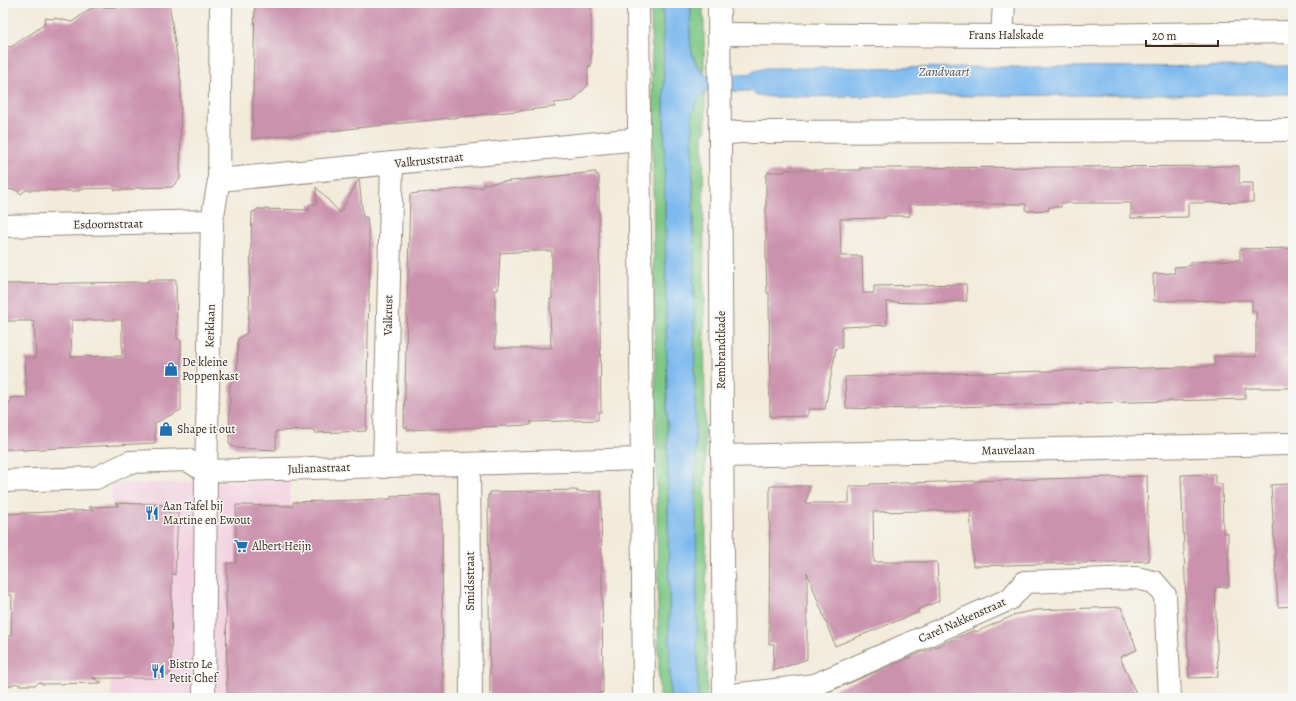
<svg xmlns="http://www.w3.org/2000/svg" width="1296" height="701" font-family="Alegreya,serif">
	<style>
		.built { fill: #f3cfdf }
		.green { fill: #7fc986; stroke: #5d7a52 }
		.water { fill: #7db9ef; stroke: #5c7286 }
		.building { fill: #cb92ad; fill-rule: evenodd }
		.lines { fill: none; stroke-linecap: round; stroke-linejoin: round }
		.minor-casing { stroke: #978a7c; stroke-width: 24 }
		.tertiary-casing { stroke: #978a7c; stroke-width: 24 }
		.minor { stroke: #fff; stroke-width: 22 }
		.tertiary { stroke: #fff; stroke-width: 22 }
		.labels { text-anchor: middle; stroke-width: 3; stroke-linejoin: round; paint-order: stroke }
		.street-label { font-size: 12px; fill: #3b2a1e; stroke: #f6f6f2 }
		.poi-label { font-size: 12px; fill: #3b2a1e; stroke: #f6f6f2; text-anchor: start }
		.water-label { font-size: 13px; font-style: italic; fill: #4f555d; stroke: #f6f6f2 }
	</style>
	<rect width="100%" height="100%" fill="#f6f6f2"/>
	<filter id="ink" filterUnits="userSpaceOnUse"><feTurbulence type="fractalNoise" baseFrequency=".025" numOctaves="2"/><feDisplacementMap in="SourceGraphic" scale="8" xChannelSelector="R" yChannelSelector="G"/><feConvolveMatrix kernelMatrix="1 2 1 2 8 2 1 2 1" color-interpolation-filters="sRGB"/></filter>
	<filter id="wash" filterUnits="userSpaceOnUse"><feTurbulence type="fractalNoise" baseFrequency=".012" numOctaves="4" result="noise"/><feDisplacementMap in="SourceGraphic" scale="16" xChannelSelector="R" yChannelSelector="G"/><feGaussianBlur stdDeviation="0.9" result="paint"/><feColorMatrix in="noise" values="0 0 0 0 0 0 0 0 0 0 0 0 0 0 0 0 0 1.4 0 .05"/><feComposite in="paint" operator="in"/></filter>
	<g filter="url(#wash)">
		<rect width="100%" height="100%" fill="#f3ebda"/>
		<!-- built -->
		<polygon class="built" points="290,480 288,698 111,698 112,484"/>
		<!-- green -->
		<g class="green">
			<polygon points="651,3 663,3 670,698 659,698"/>
			<path d="M691 3H703V17H704V72C685 57 691 25 691 3Z"/>
			<path d="M705 93 706 132H703L707 698H698L692 113C695 104 697 99 705 93Z"/>
		</g>
		<!-- water -->
		<path class="water" d="M663 3H691C691 23 685 61 704 72L705 75 750 74 751 72 766 68 1293 66V94L770 97 757 95 751 91 705 92C699 100 696 101 692 113L698 698H670Z"/>
		<g id="blocks">
			<!-- building -->
			<g class="building">
				<polygon points="153,3 169,3 181,83 180,179 172,187 135,188 133,190 115,190 113,188 80,189 79,191 60,191 42,190 26,190 21,194 16,190 3,189 3,46 11,47 44,25 45,18 53,19 54,18 72,22 91,8 124,7"/>
				<polygon points="255,3 591,3 591,66 588,66 588,85 573,101 554,103 555,107 252,139"/>
				<polygon points="1239,166 1239,183 1253,183 1253,202 1188,203 1188,217 1131,218 1131,203 1061,203 1061,207 1049,207 1049,210 1026,211 1026,204 910,204 910,216 885,216 885,218 840,219 841,256 862,256 863,293 874,293 874,286 966,284 967,301 919,303 886,302 887,325 842,327 842,348 836,348 825,409 808,409 808,416 770,417 769,293 767,293 766,261 766,175 768,174 768,172 785,172 785,170 860,170 860,168 891,168"/>
				<path d="M596 172V175H599V228L601 412H598V420L531 422V425L407 430V427H404L410 194 483 187V184ZM531 251H552V299H550L551 348H495V290H498L500 253Z"/>
				<polygon points="359,179 363,217 367,217 370,245 366,431 315,433 315,430 276,431 276,450 236,448 229,444 230,384 237,378 238,339 247,333 249,311 252,212 256,211 257,209 309,210 309,204 317,204 316,187 340,213"/>
				<polygon points="1293,248 1293,388 1245,388 1245,399 878,409 846,408 845,377 1215,366 1214,356 1256,357 1256,311 1252,311 1252,300 1154,301 1153,274 1175,273 1174,267 1190,266 1190,262 1240,260 1240,249"/>
				<path d="M148 280H176L177 338 181 342V410L155 423V443L22 450 23 449H3V403H10V398L27 397 25 358H36L34 321H3V284L148 282ZM72 320H122V356L71 357Z"/>
				<polygon points="1215,474 1215,484 1222,484 1223,533 1228,533 1229,587 1215,587 1218,677 1189,678 1181,475"/>
				<polygon points="1147,476 1149,561 973,566 970,510 873,512 874,562 937,562 939,601 917,610 919,612 835,646 807,572 807,659 773,671 774,644 769,644 770,486 810,486 806,503 849,503 849,486 870,486 870,484"/>
				<polygon points="1289,484 1289,488 1293,488 1293,606 1278,607 1271,485"/>
				<polygon points="577,490 577,492 601,491 603,692 600,693 601,698 490,698 488,495 490,495 490,492"/>
				<polygon points="440,494 442,519 443,698 227,698 226,591 227,591 227,563 236,563 236,505 293,506 293,502 391,499 391,496"/>
				<polygon points="115,503 168,505 168,513 178,513 175,575 172,573 171,672 169,672 169,675 163,675 163,678 93,678 102,683 42,684 39,682 36,685 19,685 16,683 3,689 3,636 11,636 12,595 3,595 3,514 94,510 88,507 119,506"/>
				<polygon points="1121,607 1137,650 1120,657 1138,698 814,698 975,630 976,632 1017,614 1036,610"/>
			</g>
		</g>
	</g>
	<g filter="url(#ink)">
		<use href="#blocks" fill-opacity="0" stroke="#978a7c" stroke-width="1"/>
		<g class="lines">
			<defs>
				<g id="minor">
					<polyline points="719,34 1002,36 1293,32"/>
					<polyline points="1002,36 1004,3"/>
					<polyline points="720,134 739,132 1293,130"/>
					<polyline points="219,180 639,139"/>
					<polyline points="3,226 212,221"/>
					<polyline points="722,456 1293,444"/>
					<polyline points="469,465 471,698"/>
					<polyline points="384,467 392,163"/>
					<polyline points="3,481 96,478 130,462 187,460 206,471 642,459"/>
					<polyline points="724,696 815,685 1010,599 1025,582 1136,578 1154,582 1165,595 1170,698"/>
					<polyline points="204,698 206,471 212,221 219,180 221,3"/>
				</g>
				<g id="tertiary">
					<polyline points="638,3 644,698"/>
					<polyline points="719,3 724,698"/>
				</g>
			</defs>
			<!-- minor casing -->
			<use href="#minor" class="minor-casing"/>
			<!-- tertiary casing -->
			<use href="#tertiary" class="tertiary-casing"/>
			<!-- minor -->
			<use href="#minor" class="minor"/>
			<!-- tertiary -->
			<use href="#tertiary" class="tertiary"/>
		</g>
	</g>
	<!-- icons -->
	<defs>
		<symbol id="shop-bare" viewBox="-9 -9 18 18"><path d="M-5-2.5h2.3a2.7 3.5 0 0 1 5.4 0H5L5.5 6h-11ZM-1.5-2.5h3a1.5 2.3 0 0 0-3 0Z" fill="#1f6fb2" stroke="#f6f6f2" stroke-width="2.5" paint-order="stroke"/></symbol>
		<symbol id="restaurant-bare" viewBox="-9 -9 18 18"><path d="M-5-6h1v4h1v-4h1v4h1v-4h1v5L-1.5 .5V6h-2V.5L-5-1ZM5-6V6H3V1.5H1.5Q1.5-4 5-6Z" fill="#1f6fb2" stroke="#f6f6f2" stroke-width="2.5" paint-order="stroke"/></symbol>
		<symbol id="supermarket-bare" viewBox="-9 -9 18 18"><path d="M-6-5.5h2.5l.6 2H6L4.5 2H-2.5L-4.4-4H-6ZM-1.5 3.2a1.3 1.3 0 1 0 .1 0ZM3 3.2a1.3 1.3 0 1 0 .1 0Z" fill="#1f6fb2" stroke="#f6f6f2" stroke-width="2.5" paint-order="stroke"/></symbol>
	</defs>
	<g fill-rule="evenodd">
		<use href="#shop-bare" x="161" y="359" width="20" height="20"/>
		<use href="#shop-bare" x="156" y="419" width="20" height="20"/>
		<use href="#restaurant-bare" x="142" y="503" width="20" height="20"/>
		<use href="#supermarket-bare" x="231" y="536" width="20" height="20"/>
		<use href="#restaurant-bare" x="148" y="661" width="20" height="20"/>
	</g>
	<g class="labels">
		<!-- street labels -->
		<g class="street-label">
			<text x="1006" y="39">Frans Halskade</text>
			<text transform="translate(429 160) rotate(-6)" y="4">Valkruststraat</text>
			<text transform="translate(108 224) rotate(-1)" y="4">Esdoornstraat</text>
			<text transform="translate(388 315) rotate(-89)" y="4">Valkrust</text>
			<text transform="translate(210 326) rotate(-88)" y="4">Kerklaan</text>
			<text transform="translate(721 350) rotate(-90)" y="4">Rembrandtkade</text>
			<text transform="translate(1008 450) rotate(-1)" y="4">Mauvelaan</text>
			<text transform="translate(319 468) rotate(-2)" y="4">Julianastraat</text>
			<text transform="translate(470 581) rotate(-90)" y="4">Smidsstraat</text>
			<text transform="translate(962 620) rotate(-24)" y="4">Carel Nakkenstraat</text>
		</g>
		<!-- poi labels -->
		<g class="poi-label">
			<text x="182" y="366">De kleine<tspan x="182" dy="14">Poppenkast</tspan></text>
			<text x="177" y="433">Shape it out</text>
			<text x="163" y="510">Aan Tafel bij<tspan x="163" dy="14">Martine en Ewout</tspan></text>
			<text x="252" y="550">Albert Heijn</text>
			<text x="169" y="668">Bistro Le<tspan x="169" dy="14">Petit Chef</tspan></text>
		</g>
		<!-- water labels -->
		<g class="water-label">
			<text x="944" y="76">Zandvaart</text>
		</g>
	</g>
	<!-- margin -->
	<rect width="1296" height="701" fill="none" stroke="#f6f6f2" stroke-width="16"/>
	<!-- scale -->
	<path d="M1146 40v6h72v-6" fill="none" stroke="#3b2a1e" stroke-width="2"/>
	<text x="1152" y="40" font-size="12" fill="#3b2a1e" stroke="#f6f6f2" stroke-width="3" paint-order="stroke">20 m</text>
</svg>
